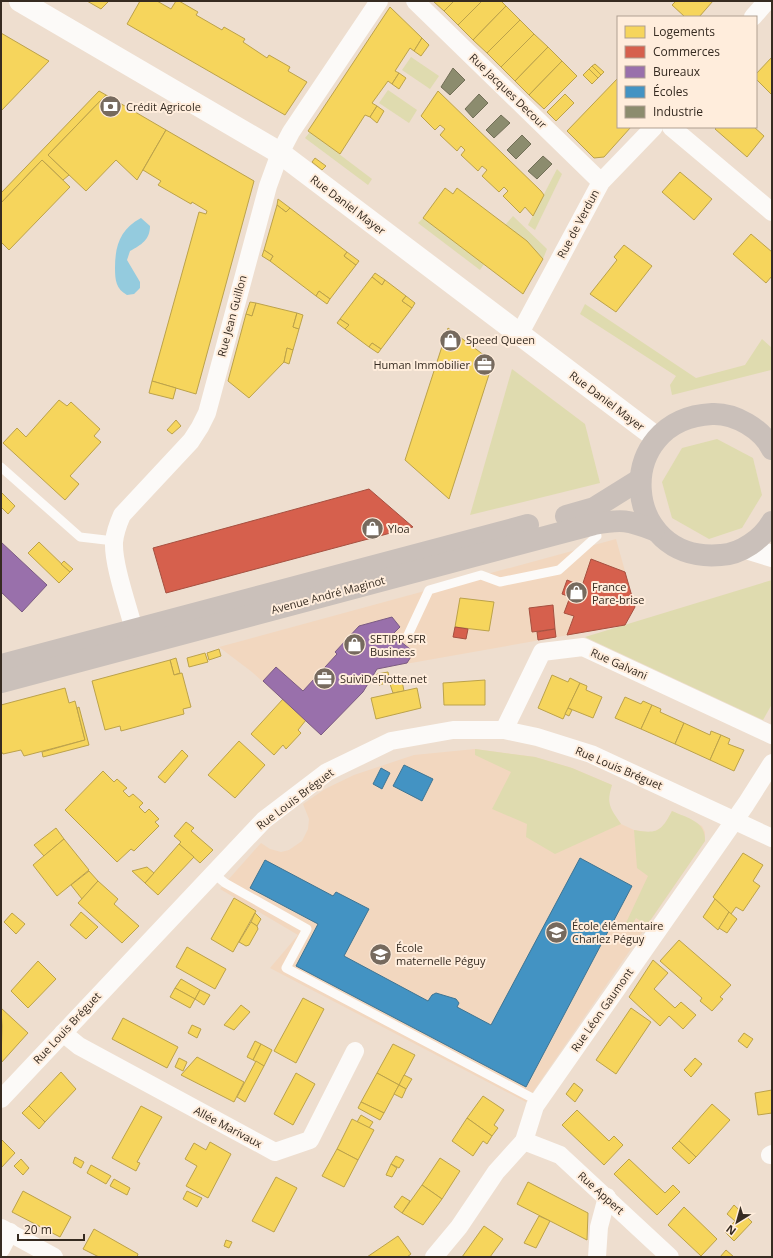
<svg xmlns="http://www.w3.org/2000/svg" width="773" height="1258" font-family="'Open Sans',sans-serif">
	<style>
		.built { fill: #f2d7bf }
		.green { fill: #dfdbaf }
		.water { fill: #94cbde }
		.homes { fill: #f6d55c; stroke: #bca24a }
		.shops { fill: #d6604d; stroke: #a65040 }
		.offices { fill: #9970ab; stroke: #7b5b82 }
		.schools { fill: #4393c3; stroke: #3f7492 }
		.industry { fill: #8c8c6e; stroke: #726f57 }
		.lines { fill: none; stroke-linecap: round; stroke-linejoin: round }
		.lane { stroke: #fcfaf8; stroke-width: 9 }
		.street { stroke: #fcfaf8; stroke-width: 18 }
		.secondary { stroke: #fcfaf8; stroke-width: 22 }
		.primary { stroke: #cac0ba; stroke-width: 22 }
		.labels { text-anchor: middle; stroke-width: 4; stroke-linejoin: round; paint-order: stroke }
		.street-label { font-size: 11px; fill: #362b21; stroke: #ffeddc }
		.poi-label { font-size: 11px; fill: #362b21; stroke: #ffeddc; text-anchor: start }
	</style>
	<rect width="100%" height="100%" fill="#eedecf"/>
	<!-- built -->
	<g class="built">
		<polygon points="616,539 635,607 625,625 377,669 363,692 321,735 252,672 219,647"/>
		<polygon points="475,749 535,757 572,768 612,785 608,797 611,811 621,824 634,830 652,833 664,826 672,811 702,826 705,832 705,841 526,1102 270,968 298,935 220,889 261,843 270,849 281,852 289,850 302,841 308,829 309,819 303,804 325,789 354,775 414,755"/>
	</g>
	<!-- green -->
	<g class="green">
		<polygon points="411,57 439,76 430,89 402,70"/>
		<polygon points="388,90 417,110 409,123 379,103"/>
		<polygon points="310,132 372,179 368,185 305,138"/>
		<polygon points="557,169 562,174 535,230 528,225"/>
		<polygon points="513,216 547,249 543,259 527,241 505,225"/>
		<polygon points="423,218 484,264 480,270 418,223"/>
		<polygon points="585,304 696,378 745,365 762,339 772,348 772,372 771,370 672,395 670,385 676,376 580,314"/>
		<polygon points="512,369 585,424 600,483 470,515"/>
		<polygon points="717,439 753,458 762,495 742,528 709,539 672,518 662,482 682,448"/>
		<polygon points="772,580 772,704 763,720 585,637"/>
		<path d="M475 749 535 757 572 768 612 785C606 804 610 808 621 824L555 854 526 837 527 824 492 809 511 772 475 755Z"/>
		<path d="M672 811C687 818 706 821 705 841L647 925 636 918 630 928 625 925 648 876 637 868 634 830C657 834 661 832 672 811Z"/>
	</g>
	<!-- water -->
	<path class="water" d="M141 218 150 226C150 240 141 245 130 251L127 260 140 282V288L134 294 127 295C116 289 115 280 115 268 115 246 120 229 141 218Z"/>
	<!-- homes -->
	<g class="homes">
		<polygon points="87,1 109,1 101,9"/>
		<polygon points="140,1 157,1 171,9 176,1 179,1 198,12 196,15 222,30 224,27 245,39 243,42 267,58 269,55 290,67 288,71 307,82 285,115 127,24"/>
		<polygon points="433,1 454,1 444,11"/>
		<polygon points="454,1 482,1 458,25 444,11"/>
		<polygon points="482,1 501,1 506,6 473,40 458,25"/>
		<polygon points="676,1 713,1 699,17 685,17 672,5"/>
		<polygon points="506,6 520,20 487,53 473,40"/>
		<polygon points="390,7 422,38 414,51 410,48 395,71 399,73 392,84 388,81 372,103 377,106 370,117 365,115 340,154 308,131"/>
		<polygon points="520,20 534,34 501,67 487,53"/>
		<polygon points="1,33 49,61 1,111"/>
		<polygon points="534,34 548,47 515,81 501,67"/>
		<polygon points="422,38 429,45 421,56 414,51"/>
		<polygon points="548,47 562,61 529,95 515,81"/>
		<polygon points="772,57 772,95 756,79 756,74"/>
		<polygon points="562,61 577,76 544,109 529,95"/>
		<polygon points="595,64 604,72 601,75 592,66"/>
		<polygon points="592,66 601,75 598,78 589,69"/>
		<polygon points="589,69 598,78 592,84 583,75"/>
		<polygon points="399,73 406,78 399,89 392,84"/>
		<polygon points="618,78 618,127 631,127 604,157 594,158 567,131"/>
		<polygon points="99,91 106,95 48,155 69,175 63,180 42,160 1,203 1,193"/>
		<polygon points="438,91 541,191 544,195 533,216 525,207 520,213 503,196 508,191 504,187 499,192 482,176 487,170 482,166 478,171 461,155 465,150 461,146 457,151 440,135 445,129 440,125 435,130 421,116"/>
		<polygon points="565,94 574,103 556,121 547,112"/>
		<polygon points="106,95 166,130 137,180 116,160 86,191 48,155"/>
		<polygon points="377,106 384,111 377,123 370,117"/>
		<polygon points="717,127 754,127 764,136 747,157 715,129"/>
		<polygon points="166,130 254,181 196,394 152,381 199,212 206,214 207,211 192,202 191,204 158,185 161,181 143,170"/>
		<polygon points="315,158 326,166 322,170 312,162"/>
		<polygon points="42,160 70,187 9,250 1,242 1,203"/>
		<polygon points="680,172 712,199 694,220 662,192"/>
		<polygon points="445,188 453,194 457,188 527,241 543,259 523,294 423,218"/>
		<polygon points="278,199 290,208 286,212 277,205"/>
		<polygon points="277,205 286,212 290,208 347,252 344,256 356,265 330,299 319,291 316,296 270,261 273,256 264,250"/>
		<polygon points="751,234 772,252 772,276 766,283 733,254"/>
		<polygon points="624,245 652,266 616,312 590,294 617,260 614,257"/>
		<polygon points="264,250 273,256 270,261 262,256"/>
		<polygon points="347,252 359,261 356,265 344,256"/>
		<polygon points="375,273 385,280 382,285 372,277"/>
		<polygon points="372,277 382,285 385,280 406,296 402,301 412,308 381,349 372,343 369,347 345,329 349,325 340,319"/>
		<polygon points="319,291 330,299 327,304 316,296"/>
		<polygon points="406,296 415,303 412,308 402,301"/>
		<polygon points="250,302 256,303 252,316 246,314"/>
		<polygon points="256,303 297,313 293,327 299,329 293,350 287,348 284,362 249,398 228,381 246,314 252,316"/>
		<polygon points="297,313 303,315 299,329 293,327"/>
		<polygon points="340,319 349,325 345,329 337,323"/>
		<polygon points="448,328 493,362 449,499 405,460"/>
		<polygon points="372,343 381,349 378,353 369,347"/>
		<polygon points="287,348 293,350 289,364 284,362"/>
		<polygon points="152,381 176,388 173,399 149,393"/>
		<polygon points="59,400 67,406 71,402 100,429 94,436 101,442 70,476 79,484 65,500 3,443 17,428 26,437"/>
		<polygon points="176,420 181,426 172,434 167,430"/>
		<polygon points="1,492 15,506 8,514 1,507"/>
		<polygon points="39,542 70,572 59,583 28,553"/>
		<polygon points="64,561 73,569 70,572 61,564"/>
		<polygon points="460,598 494,602 489,631 455,627"/>
		<polygon points="219,649 221,656 209,660 207,653"/>
		<polygon points="205,653 208,662 189,667 187,658"/>
		<polygon points="176,658 180,673 174,675 170,660"/>
		<polygon points="170,660 174,675 182,673 191,707 183,709 184,714 121,731 120,726 105,730 92,681"/>
		<polygon points="388,672 390,682 379,685 377,674"/>
		<polygon points="552,675 568,682 570,678 580,683 563,719 538,708"/>
		<polygon points="485,680 485,705 444,705 443,683"/>
		<polygon points="402,681 404,691 393,693 390,684"/>
		<polygon points="580,683 587,686 586,690 602,697 593,718 568,708"/>
		<polygon points="65,688 69,703 75,701 85,740 24,756 21,750 3,754 1,751 1,705"/>
		<polygon points="417,688 421,708 376,719 371,698"/>
		<polygon points="625,697 641,704 643,701 652,705 641,729 615,718"/>
		<polygon points="283,699 306,720 298,730 301,733 286,749 283,745 274,755 251,734"/>
		<polygon points="652,705 661,709 660,712 684,723 675,744 641,729"/>
		<polygon points="79,707 89,745 43,757 42,752 85,740 77,708"/>
		<polygon points="568,708 572,710 569,716 565,714"/>
		<polygon points="684,723 710,735 711,731 721,735 710,760 675,744"/>
		<polygon points="721,735 730,739 728,744 744,750 734,771 710,760"/>
		<polygon points="239,741 265,765 235,798 208,775"/>
		<polygon points="182,750 188,756 165,783 158,777"/>
		<polygon points="103,771 114,782 117,779 127,788 123,791 129,797 133,794 143,803 139,807 145,813 149,809 159,819 155,822 159,826 134,851 131,849 117,862 65,810"/>
		<polygon points="186,822 194,828 191,831 213,850 200,863 179,844 181,842 174,836"/>
		<polygon points="56,828 64,839 44,856 34,845"/>
		<polygon points="64,839 89,870 57,896 33,865"/>
		<polygon points="179,844 194,857 158,895 145,883"/>
		<polygon points="743,853 763,865 753,881 760,886 743,911 736,907 731,914 713,897"/>
		<polygon points="147,867 154,873 145,883 132,871"/>
		<polygon points="89,871 98,881 82,899 71,885"/>
		<polygon points="98,881 118,899 114,904 139,926 122,943 78,903"/>
		<polygon points="234,898 256,911 233,952 211,939"/>
		<polygon points="715,899 729,912 718,930 703,917"/>
		<polygon points="81,912 98,927 86,939 70,925"/>
		<polygon points="729,912 737,919 727,933 719,928"/>
		<polygon points="12,913 25,924 16,934 4,922"/>
		<polygon points="255,913 261,919 257,926 251,922"/>
		<polygon points="251,922 257,926 258,929 249,945 246,946 239,942"/>
		<polygon points="679,940 731,985 720,997 723,999 712,1011 700,1001 702,998 660,961"/>
		<polygon points="187,947 226,969 215,989 176,967"/>
		<polygon points="653,960 668,973 654,989 675,1008 681,1002 696,1015 683,1029 669,1016 660,1026 629,997"/>
		<polygon points="38,961 56,979 28,1008 11,991"/>
		<polygon points="181,979 200,990 195,999 175,988"/>
		<polygon points="175,988 195,999 190,1008 170,997"/>
		<polygon points="200,990 210,995 204,1005 195,999"/>
		<polygon points="303,998 324,1009 296,1063 274,1051"/>
		<polygon points="241,1005 250,1012 234,1030 224,1025"/>
		<polygon points="1,1008 28,1033 1,1063 2,1026"/>
		<polygon points="631,1008 651,1022 616,1074 596,1060"/>
		<polygon points="123,1018 178,1047 167,1068 112,1039"/>
		<polygon points="192,1025 201,1029 197,1038 188,1033"/>
		<polygon points="744,1033 753,1039 747,1048 738,1041"/>
		<polygon points="255,1041 261,1044 253,1060 247,1057"/>
		<polygon points="261,1044 272,1050 264,1066 253,1060"/>
		<polygon points="393,1044 415,1055 399,1085 377,1073"/>
		<polygon points="197,1057 244,1082 234,1102 181,1075"/>
		<polygon points="179,1058 187,1062 183,1071 175,1067"/>
		<polygon points="695,1058 702,1064 691,1077 684,1070"/>
		<polygon points="256,1061 264,1066 245,1102 237,1097"/>
		<polygon points="61,1072 76,1089 45,1122 29,1106"/>
		<polygon points="296,1073 315,1084 293,1125 274,1114"/>
		<polygon points="377,1073 399,1085 384,1113 361,1102"/>
		<polygon points="404,1075 412,1079 406,1089 399,1085"/>
		<polygon points="574,1083 583,1090 575,1102 566,1094"/>
		<polygon points="399,1085 406,1089 402,1098 394,1094"/>
		<polygon points="772,1090 772,1113 758,1115 755,1093"/>
		<polygon points="483,1096 504,1110 494,1125 498,1128 492,1136 467,1118"/>
		<polygon points="361,1102 384,1113 380,1120 358,1108"/>
		<polygon points="712,1104 730,1120 696,1157 679,1141"/>
		<polygon points="29,1106 45,1122 39,1129 22,1113"/>
		<polygon points="141,1106 162,1117 137,1162 140,1163 136,1171 112,1158"/>
		<polygon points="577,1110 609,1141 614,1136 623,1145 604,1165 562,1125"/>
		<polygon points="361,1115 373,1122 369,1128 357,1122"/>
		<polygon points="467,1118 492,1136 487,1144 483,1141 473,1156 452,1141"/>
		<polygon points="352,1119 374,1130 358,1160 337,1149"/>
		<polygon points="1,1139 15,1153 1,1168"/>
		<polygon points="679,1141 696,1157 689,1164 672,1148"/>
		<polygon points="210,1142 231,1154 208,1198 186,1186 197,1166 185,1159 194,1143 206,1150"/>
		<polygon points="337,1149 358,1160 344,1187 322,1176"/>
		<polygon points="396,1156 404,1160 399,1168 391,1164"/>
		<polygon points="75,1157 84,1162 81,1168 73,1163"/>
		<polygon points="440,1158 460,1171 442,1199 422,1185"/>
		<polygon points="21,1159 29,1168 23,1175 14,1166"/>
		<polygon points="629,1159 665,1193 673,1185 680,1192 657,1215 614,1174"/>
		<polygon points="391,1164 397,1168 392,1177 386,1175"/>
		<polygon points="91,1165 111,1176 106,1184 87,1173"/>
		<polygon points="276,1177 297,1188 274,1232 252,1221"/>
		<polygon points="114,1179 130,1188 127,1195 110,1186"/>
		<polygon points="528,1182 588,1213 587,1240 517,1204"/>
		<polygon points="422,1185 442,1199 423,1225 402,1213"/>
		<polygon points="23,1191 71,1217 60,1237 12,1212"/>
		<polygon points="187,1191 202,1198 197,1207 183,1199"/>
		<polygon points="402,1196 410,1201 402,1213 394,1207"/>
		<polygon points="734,1205 752,1222 734,1241 725,1232 735,1221 727,1214"/>
		<polygon points="684,1207 717,1239 701,1256 668,1225"/>
		<polygon points="539,1216 550,1221 536,1248 524,1243"/>
		<polygon points="484,1226 503,1239 490,1257 462,1257"/>
		<polygon points="94,1229 138,1254 137,1257 99,1257 83,1249"/>
		<polygon points="398,1236 411,1254 407,1257 367,1257"/>
		<polygon points="226,1240 232,1242 229,1248 224,1246"/>
		<polygon points="726,1250 734,1257 720,1257"/>
	</g>
	<!-- shops -->
	<g class="shops">
		<polygon points="369,489 413,527 166,593 153,548"/>
		<polygon points="591,559 625,572 635,607 625,625 567,635 574,616 564,613 570,597 562,594 567,580 582,586"/>
		<polygon points="553,605 555,629 532,632 529,608"/>
		<polygon points="455,627 468,629 466,639 453,637"/>
		<polygon points="555,629 556,637 538,640 537,632"/>
	</g>
	<!-- offices -->
	<g class="offices">
		<polygon points="1,542 47,585 22,612 1,592"/>
		<polygon points="392,617 400,627 392,635 414,652 407,663 377,669 363,692 321,735 263,681 276,667 303,691 337,654 335,652 359,626"/>
	</g>
	<!-- schools -->
	<g class="schools">
		<polygon points="404,765 433,779 422,801 393,786"/>
		<polygon points="381,768 390,773 382,789 373,784"/>
		<polygon points="580,858 632,886 526,1087 296,966 318,924 250,888 265,860 333,896 336,892 369,909 344,956 428,1001 432,995 436,993 456,999 459,1003 457,1007 491,1025"/>
	</g>
	<!-- industry -->
	<g class="industry">
		<polygon points="453,68 465,80 450,95 441,87"/>
		<polygon points="479,94 488,103 473,118 465,109"/>
		<polygon points="501,115 510,123 494,138 486,130"/>
		<polygon points="522,135 531,144 516,159 507,150"/>
		<polygon points="543,156 552,164 537,179 528,171"/>
	</g>
	<g class="lines">
		<!-- lane -->
		<g class="lane">
			<polyline points="1,467 80,537 114,541"/>
			<polyline points="408,635 429,590 481,575 500,582 559,570 597,536 594,524"/>
			<polyline points="213,873 225,883 307,929 286,968 538,1101"/>
		</g>
		<!-- street -->
		<g class="street">
			<polyline points="415,1 601,182"/>
			<polyline points="753,17 767,1"/>
			<polyline points="671,127 772,212"/>
			<polyline points="519,335 601,182 654,127"/>
			<path d="M134 630C128 606 113 565 114 542 115 532 118 524 122 515L191 441 200 427 207 413 268 186 280 153 291 132 379 1"/>
			<polyline points="504,730 542,652 583,647 772,735"/>
			<polyline points="63,1033 79,1046 275,1152 310,1140 355,1051"/>
			<polyline points="1,1099 264,820 327,772 391,741 453,730 504,730 537,737 591,754 772,838"/>
			<polyline points="524,1141 560,1155 670,1257"/>
			<polyline points="770,1155 772,1154"/>
			<polyline points="1,1228 54,1257"/>
			<polyline points="1,1249 10,1232"/>
			<polyline points="434,1257 459,1227 496,1172 524,1141 535,1106 746,804 772,763"/>
			<polyline points="597,1257 599,1227 607,1197"/>
		</g>
		<!-- secondary -->
		<g class="secondary">
			<polyline points="20,1 280,153 657,438"/>
			<polyline points="746,548 772,556"/>
		</g>
		<!-- primary -->
		<g class="primary">
			<path d="M772 449C762 429 735 413 712 414 611 419 620 564 721 555 741 554 762 539 772 522"/>
			<polyline points="566,516 594,508 639,480"/>
			<polyline points="1,665 528,525"/>
			<path d="M1 682 594 524C622 519 628 520 654 530"/>
		</g>
	</g>
	<!-- icons -->
	<defs>
		<symbol id="bank-disc" viewBox="-11 -11 22 22"><circle r="9.5" fill="#766a5e" stroke="#ffeddc"/><path d="M-6-4H6V4H-6ZM0-2.3a2.3 2.3 0 1 0 0 4.6a2.3 2.3 0 1 0 0-4.6Z" fill="#fff"/></symbol>
		<symbol id="shop-disc" viewBox="-11 -11 22 22"><circle r="9.5" fill="#766a5e" stroke="#ffeddc"/><path d="M-5-2.5h2.3a2.7 3.5 0 0 1 5.4 0H5L5.5 6h-11ZM-1.5-2.5h3a1.5 2.3 0 0 0-3 0Z" fill="#fff"/></symbol>
		<symbol id="office-disc" viewBox="-11 -11 22 22"><circle r="9.5" fill="#766a5e" stroke="#ffeddc"/><path d="M-6-3h4V-5.5h4V-3h4V5H-6ZM-1-4.5V-3h2v-1.5ZM-6 0V1H6V0Z" fill="#fff"/></symbol>
		<symbol id="school-disc" viewBox="-11 -11 22 22"><circle r="9.5" fill="#766a5e" stroke="#ffeddc"/><path d="M0-5L7-2L0 1L-7-2ZM-4 1L0 2.5L4 1V4Q0 6-4 4Z" fill="#fff"/></symbol>
	</defs>
	<g fill-rule="evenodd">
		<use href="#bank-disc" x="98" y="94" width="25" height="25"/>
		<use href="#shop-disc" x="438" y="328" width="25" height="25"/>
		<use href="#office-disc" x="472" y="352" width="25" height="25"/>
		<use href="#shop-disc" x="360" y="516" width="25" height="25"/>
		<use href="#shop-disc" x="564" y="580" width="25" height="25"/>
		<use href="#shop-disc" x="342" y="632" width="25" height="25"/>
		<use href="#office-disc" x="312" y="666" width="25" height="25"/>
		<use href="#school-disc" x="544" y="920" width="25" height="25"/>
		<use href="#school-disc" x="368" y="942" width="25" height="25"/>
	</g>
	<g class="labels">
		<!-- street labels -->
		<g class="street-label">
			<text transform="translate(508 91) rotate(44)" y="4">Rue Jacques Decour</text>
			<text transform="translate(348 205) rotate(37)" y="4">Rue Daniel Mayer</text>
			<text transform="translate(578 224) rotate(-62)" y="4">Rue de Verdun</text>
			<text transform="translate(232 316) rotate(-75)" y="4">Rue Jean Guillon</text>
			<text transform="translate(607 401) rotate(37)" y="4">Rue Daniel Mayer</text>
			<text transform="translate(328 595) rotate(-15)" y="4">Avenue André Maginot</text>
			<text transform="translate(619 664) rotate(24)" y="4">Rue Galvani</text>
			<text transform="translate(619 768) rotate(23)" y="4">Rue Louis Bréguet</text>
			<text transform="translate(295 799) rotate(-37)" y="4">Rue Louis Bréguet</text>
			<text transform="translate(602 1010) rotate(-55)" y="4">Rue Léon Gaumont</text>
			<text transform="translate(67 1028) rotate(-47)" y="4">Rue Louis Bréguet</text>
			<text transform="translate(228 1127) rotate(28)" y="4">Allée Marivaux</text>
			<text transform="translate(601 1193) rotate(42)" y="4">Rue Appert</text>
		</g>
		<!-- poi labels -->
		<g class="poi-label">
			<text x="126" y="111">Crédit Agricole</text>
			<text x="466" y="344">Speed Queen</text>
			<text x="470" y="369" text-anchor="end">Human Immobilier</text>
			<text x="388" y="533">Yloa</text>
			<text x="592" y="591">France<tspan x="592" dy="13">Pare-brise</tspan></text>
			<text x="370" y="643">SETIPP SFR<tspan x="370" dy="13">Business</tspan></text>
			<text x="340" y="683">SuiviDeFlotte.net</text>
			<text x="572" y="930">École élémentaire<tspan x="572" dy="13">Charlez Péguy</tspan></text>
			<text x="396" y="952">École<tspan x="396" dy="13">maternelle Péguy</tspan></text>
		</g>
	</g>
	<!-- border -->
	<rect width="773" height="1258" fill="none" stroke="#362b21" stroke-width="4"/>
	<!-- legend -->
	<rect x="617" y="16" width="140" height="112" fill="#ffeddc" stroke="#af9f91"/>
	<rect x="625" y="26" width="20" height="12" fill="#f6d55c" stroke="#af9f91"/>
	<text x="653" y="36" font-size="12" fill="#362b21">Logements</text>
	<rect x="625" y="46" width="20" height="12" fill="#d6604d" stroke="#af9f91"/>
	<text x="653" y="56" font-size="12" fill="#362b21">Commerces</text>
	<rect x="625" y="66" width="20" height="12" fill="#9970ab" stroke="#af9f91"/>
	<text x="653" y="76" font-size="12" fill="#362b21">Bureaux</text>
	<rect x="625" y="86" width="20" height="12" fill="#4393c3" stroke="#af9f91"/>
	<text x="653" y="96" font-size="12" fill="#362b21">Écoles</text>
	<rect x="625" y="106" width="20" height="12" fill="#8c8c6e" stroke="#af9f91"/>
	<text x="653" y="116" font-size="12" fill="#362b21">Industrie</text>
	<!-- north arrow -->
	<g transform="translate(737 1222) rotate(217)" stroke="#ffeddc" stroke-width="3" paint-order="stroke">
	<path d="M0-3L7 15L0 10L-7 15Z" fill="#362b21"/>
	<text y="-6" font-size="11" font-weight="bold" text-anchor="middle" fill="#362b21">N</text>
	</g>
	<!-- scale -->
	<path d="M18 1234v6h66v-6" fill="none" stroke="#362b21" stroke-width="2"/>
	<text x="24" y="1234" font-size="12" fill="#362b21" stroke="#ffeddc" stroke-width="3" paint-order="stroke">20 m</text>
</svg>
